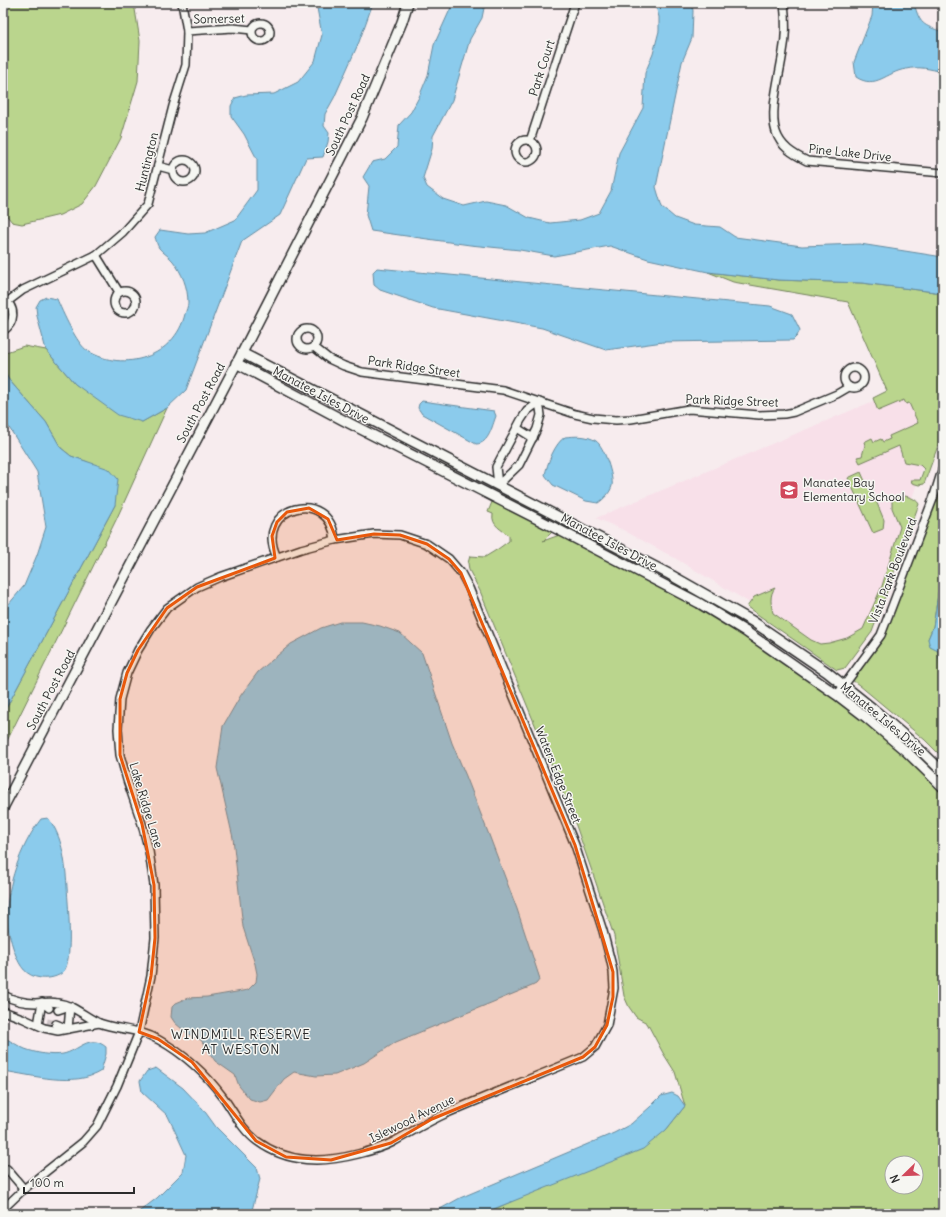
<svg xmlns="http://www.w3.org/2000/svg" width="946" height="1217" font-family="Delius,sans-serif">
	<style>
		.built { fill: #f8e0e9 }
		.green { fill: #bad58d; stroke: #72805c; fill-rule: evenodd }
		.water { fill: #8bcbec; stroke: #658b9f }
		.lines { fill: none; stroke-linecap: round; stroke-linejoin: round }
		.minor-tunnel { stroke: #cec5c7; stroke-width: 7; stroke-dasharray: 7 3.5; stroke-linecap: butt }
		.minor-casing { stroke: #2b2b2b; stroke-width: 10 }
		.tertiary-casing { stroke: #2b2b2b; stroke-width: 12 }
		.minor { stroke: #f6f6f2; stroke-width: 7 }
		.tertiary { stroke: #f6f6f2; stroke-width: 9 }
		.marked { fill: #e8590c; fill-opacity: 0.2; stroke: #e8590c; stroke-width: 3; stroke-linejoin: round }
		.labels { text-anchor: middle; stroke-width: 3; stroke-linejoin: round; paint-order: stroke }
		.street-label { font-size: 12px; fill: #2b2b2b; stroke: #f6f6f2 }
		.poi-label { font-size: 12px; fill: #2b2b2b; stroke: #f6f6f2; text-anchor: start }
		.neighbourhood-label { font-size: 13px; letter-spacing: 1px; fill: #2b2b2b; stroke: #f6f6f2 }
	</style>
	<rect width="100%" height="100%" fill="#f7ecee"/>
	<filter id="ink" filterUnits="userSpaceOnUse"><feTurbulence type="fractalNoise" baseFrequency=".025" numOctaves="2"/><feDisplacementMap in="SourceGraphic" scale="8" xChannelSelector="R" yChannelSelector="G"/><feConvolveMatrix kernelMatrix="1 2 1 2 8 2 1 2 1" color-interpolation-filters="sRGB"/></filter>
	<g filter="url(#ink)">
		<!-- built -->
		<polygon class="built" points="943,325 924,463 869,625 853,641 815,647 755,606 673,557 623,530 596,518 890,394"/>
		<!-- green -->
		<g class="green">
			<polygon points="3,3 134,3 140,41 138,81 121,138 96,186 82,204 60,215 22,224 12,222 3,211"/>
			<polygon points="708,272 778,280 862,283 943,293 943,432 924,484 919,485 912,483 911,480 920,480 924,469 920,465 904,462 899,446 860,463 857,457 862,456 865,445 864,442 872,438 874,442 881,439 883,442 890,439 889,436 918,423 909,403 906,404 904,400 878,411 873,398 887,391 848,302 733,282"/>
			<polygon points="24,346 46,350 75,384 142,422 167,408 116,520 3,749 3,714 115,505 88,462 71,456 61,448 46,422 9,380 3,370 3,353"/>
			<polygon points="943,467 943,577 940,582 933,627 928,639 938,651 941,668 943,670 943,758 925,740 859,685 849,678 881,635"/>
			<polygon points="861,472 864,479 869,484 884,520 883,529 873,533 848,478"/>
			<path d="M896 496C904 495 915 497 919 504L872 632 845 668 837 670 747 607 754 597 775 588C769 595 771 605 773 613L811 640 820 644 829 643 847 638 863 629 882 586 900 527 892 508V501Z"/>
			<path d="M494 497 510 505 552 532 543 541 565 533 663 584 837 695 943 787V1214H484L666 1130 685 1106 675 1072 663 1053 647 1023 636 1017 629 1007 624 996 614 936 595 880 573 817 480 591 469 570 468 563 470 556 485 557 498 549 509 541V536C502 529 491 526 493 514L488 512ZM892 1163H916V1187H892Z"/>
		</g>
		<!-- water -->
		<g class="water">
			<path d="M314 3H373L359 42 334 98 325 114 324 126 329 133 328 142 323 157 306 158 280 215 242 241 186 390 167 408 142 422 118 415 75 384 46 350 37 316 36 307 40 300 46 297 57 299C62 311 77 345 88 351 124 373 175 357 185 314 186 311 188 306 188 303 188 287 182 273 173 261 169 256 163 253 159 248 157 245 156 240 155 237L160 230 188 234 205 233 235 220 257 190V159L244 134 231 116V106L235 98 246 95 274 94 298 82 315 61 322 35 317 8Z"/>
			<polygon points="453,3 485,3 482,18 470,39 452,100 433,136 432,149 423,178 427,187 443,199 464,206 486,201 506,205 529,218 550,223 580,220 599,213 611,191 619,153 643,108 645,73 653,54 659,31 659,17 655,3 692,3 693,11 692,38 682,62 656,187 662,207 675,218 694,225 720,227 735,237 802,246 860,244 943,257 943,293 862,283 778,280 708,272 648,259 610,246 554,256 520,250 470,245 371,231 366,215 369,186 363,177 372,162 385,159 397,147 399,125 411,112 419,97 428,75 434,45"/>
			<path d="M873 3H914C920 25 923 25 943 32V72C930 69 919 66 906 69 886 72 876 90 856 77L854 62 872 16Z"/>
			<polygon points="377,268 770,306 792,314 800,330 797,336 793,340 663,342 606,350 542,328 433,308 380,290 374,285 373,272"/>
			<polygon points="3,370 9,380 46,422 61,448 71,456 109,469 118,479 115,505 3,714 3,611 24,586 37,555 46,527 37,472 3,418"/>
			<path d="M422 401 494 411 496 416C492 426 489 444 476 444L422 414 418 408 419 404Z"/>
			<path d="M565 437C575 436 587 435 596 441 604 446 614 477 612 486 610 493 604 499 598 503L586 501 553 485 545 475C547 464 555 443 565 437Z"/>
			<polygon points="943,577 943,670 941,668 938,651 930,647 928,639 933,627 940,582"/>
			<polygon points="340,622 362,622 380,626 400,633 422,653 452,743 466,776 489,835 517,909 540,979 536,984 532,986 396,1042 364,1063 335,1075 316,1076 294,1072 284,1079 268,1100 260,1102 250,1099 239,1086 235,1075 215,1061 201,1040 188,1034 175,1023 171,1017 172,1007 176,1003 188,998 207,997 248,990 256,982 257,974 255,964 243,927 233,838 217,768 223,726 241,695 258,672 291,644 321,628"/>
			<path d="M48 818C66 840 66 875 68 902 69 916 72 961 64 971 59 977 48 979 41 978 26 976 20 967 15 953 10 940 6 923 7 909 9 879 23 842 41 819Z"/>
			<path d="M3 1037C11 1041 18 1046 25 1049 36 1053 51 1056 63 1054 79 1051 89 1033 106 1047V1054L101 1071C75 1088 32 1075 3 1071Z"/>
			<polygon points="156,1068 183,1088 203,1109 216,1127 257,1168 260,1179 251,1214 136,1214 157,1198 183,1172 186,1155 168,1116 142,1092 140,1081 147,1071"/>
			<polygon points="672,1093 678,1096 685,1106 666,1130 643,1149 496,1208 484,1214 431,1214 460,1198 614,1133 631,1124 650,1107 661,1096"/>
		</g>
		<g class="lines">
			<!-- minor-tunnel -->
			<polyline class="minor-tunnel" points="47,1022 56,1024"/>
			<defs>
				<g id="minor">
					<path d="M784 3C786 19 786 37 783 52 780 74 769 112 776 132 781 147 793 154 807 161L943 173"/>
					<circle cx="261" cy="32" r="9"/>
					<polyline points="187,31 233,28 252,30"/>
					<circle cx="526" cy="151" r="11"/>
					<polyline points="530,141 575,3"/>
					<circle cx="184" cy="171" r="11"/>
					<polyline points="158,166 173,170"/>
					<polyline points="96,255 119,292"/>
					<circle cx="125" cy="302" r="11"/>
					<polyline points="7,302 23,290 96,255 123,232 148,204 173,106 186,65 187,31 182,3"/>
					<circle cx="307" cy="339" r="10"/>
					<path d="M3 331C15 323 17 307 3 299"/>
					<polyline points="314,347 329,359 344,366 362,372 503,390 575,414 593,418 616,420 631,419 689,409 759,415 784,414 794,412 837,394 849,387"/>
					<circle cx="854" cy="378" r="10"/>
					<polygon points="539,402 541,415 537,429 519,465 498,485 496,467 521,420 527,411"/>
					<polyline points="517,428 533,438"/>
					<path d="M277 557C252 507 330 485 335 540"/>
					<polyline points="837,695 881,635 933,499 943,467"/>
					<path d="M3 995C13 1000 23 1003 35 1003 43 1003 50 1001 58 1003 74 1005 85 1017 99 1023 119 1030 141 1029 159 1040 184 1054 206 1074 223 1097 234 1112 242 1130 257 1141 288 1164 323 1163 358 1154 370 1151 382 1148 393 1142 410 1133 427 1122 445 1114 491 1094 537 1076 583 1057L595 1047 607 1025 614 988 613 972 611 962 603 931 575 845 469 588 461 573 449 559 427 544 400 535 374 534 335 540 301 549 220 577 197 587 167 608 151 629 138 650 127 673 120 699 118 729 120 755 127 780 142 824 149 851 154 885 155 938 151 976 139 1032 117 1086 97 1126 83 1142 24 1189 3 1209"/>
					<polyline points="3,1011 22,1018 44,1028 58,1031 99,1023"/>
					<polyline points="56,1024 68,1029 70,1006 58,1010"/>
					<polyline points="38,1025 42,1002 49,1008"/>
					<polyline points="7,1169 24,1189"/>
				</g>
				<g id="tertiary">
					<polyline points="242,353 669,574 752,621 827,672 872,708 914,744 943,772"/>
					<polyline points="236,363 343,420 561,531 699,603 745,631 837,695 867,718 907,752 943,787"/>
					<polyline points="3,808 242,353 362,118 402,22 408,3"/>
				</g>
			</defs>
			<!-- minor casing -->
			<use href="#minor" class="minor-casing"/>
			<!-- tertiary casing -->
			<use href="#tertiary" class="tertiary-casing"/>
			<!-- minor -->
			<use href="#minor" class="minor"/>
			<!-- tertiary -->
			<use href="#tertiary" class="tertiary"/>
		</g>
	</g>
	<!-- marked area -->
	<path class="marked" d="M309 508 328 519 337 540 374 534 400 535 427 544 449 559 461 573 575 845 613 972V997L607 1025 595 1047 583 1057 432 1119 391 1143 331 1160 286 1157 256 1141 192 1062 158 1039 139 1032 151 976 155 938 154 885 142 824 120 755V699L127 673 138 650 167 608 197 587 275 558 272 536 277 522 287 512Z"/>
	<!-- icons -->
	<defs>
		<symbol id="school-square" viewBox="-11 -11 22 22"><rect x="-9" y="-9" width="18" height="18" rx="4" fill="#d1495b" stroke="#f6f6f2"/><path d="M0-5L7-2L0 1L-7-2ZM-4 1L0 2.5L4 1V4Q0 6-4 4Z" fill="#fff"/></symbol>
	</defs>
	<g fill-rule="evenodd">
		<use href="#school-square" x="778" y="479" width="22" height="22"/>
	</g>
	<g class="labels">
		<!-- street labels -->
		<g class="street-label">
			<text transform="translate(219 19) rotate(-1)" y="4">Somerset</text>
			<text transform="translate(542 68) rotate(-72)" y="4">Park Court</text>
			<text transform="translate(348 115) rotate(-65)" y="4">South Post Road</text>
			<text transform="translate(850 153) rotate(6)" y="4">Pine Lake Drive</text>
			<text transform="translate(147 162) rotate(-76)" y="4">Huntington</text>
			<text transform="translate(414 367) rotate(8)" y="4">Park Ridge Street</text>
			<text transform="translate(321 395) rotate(28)" y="4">Manatee Isles Drive</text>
			<text transform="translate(732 401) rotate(2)" y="4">Park Ridge Street</text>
			<text transform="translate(201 403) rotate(-62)" y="4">South Post Road</text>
			<text transform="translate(609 542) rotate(28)" y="4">Manatee Isles Drive</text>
			<text transform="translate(893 571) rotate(-69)" y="4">Vista Park Boulevard</text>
			<text transform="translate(51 690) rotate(-62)" y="4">South Post Road</text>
			<text transform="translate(883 719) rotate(40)" y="4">Manatee Isles Drive</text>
			<text transform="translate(558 775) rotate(68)" y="4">Waters Edge Street</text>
			<text transform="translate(146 805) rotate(73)" y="4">Lake Ridge Lane</text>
			<text transform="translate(412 1119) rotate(-26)" y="4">Islewood Avenue</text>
		</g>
		<!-- poi labels -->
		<g class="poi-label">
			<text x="803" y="487">Manatee Bay<tspan x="803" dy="14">Elementary School</tspan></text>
		</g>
		<!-- neighbourhood labels -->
		<g class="neighbourhood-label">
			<text x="241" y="1039">WINDMILL RESERVE<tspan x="241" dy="15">AT WESTON</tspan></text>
		</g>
	</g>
	<!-- margin -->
	<rect width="946" height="1217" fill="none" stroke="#f6f6f2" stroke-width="16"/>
	<rect x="8" y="8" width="930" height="1201" fill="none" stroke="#2b2b2b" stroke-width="1.5" filter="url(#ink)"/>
	<!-- north arrow -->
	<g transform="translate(904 1175) rotate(247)"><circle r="19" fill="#f6f6f2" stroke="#a5a5a2"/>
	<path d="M0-3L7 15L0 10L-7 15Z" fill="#d1495b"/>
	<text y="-6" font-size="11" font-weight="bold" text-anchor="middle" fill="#2b2b2b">N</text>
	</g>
	<!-- scale -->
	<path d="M24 1187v6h110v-6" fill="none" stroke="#2b2b2b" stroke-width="2"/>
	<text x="30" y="1187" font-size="12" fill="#2b2b2b" stroke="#f6f6f2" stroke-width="3" paint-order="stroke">100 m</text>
</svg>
